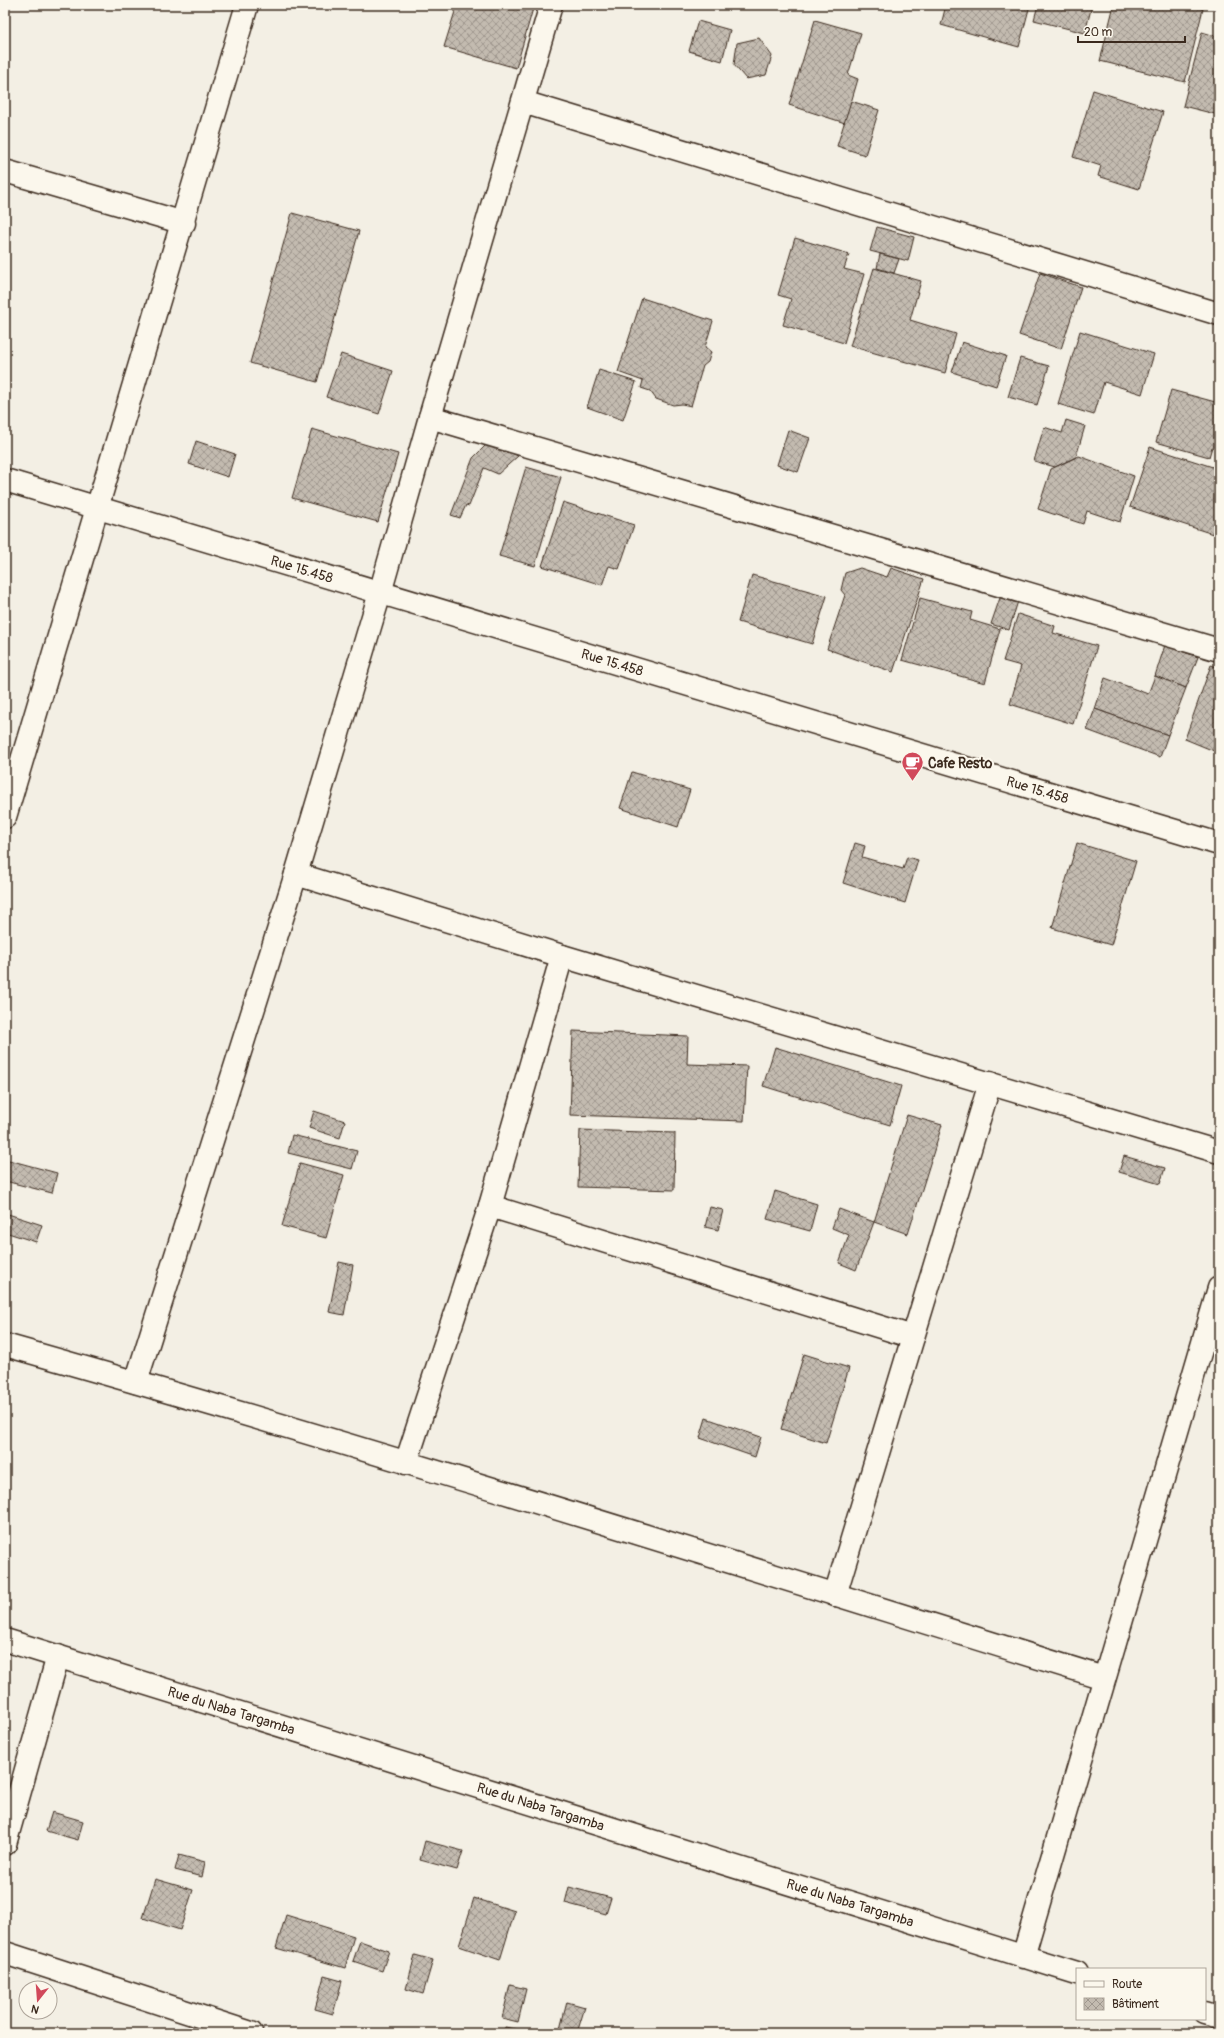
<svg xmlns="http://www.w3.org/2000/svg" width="1224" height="2038" font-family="Pangolin,sans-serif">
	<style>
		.building { fill: url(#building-cross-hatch); stroke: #3b2a1e }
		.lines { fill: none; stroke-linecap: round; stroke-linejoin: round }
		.minor-casing { stroke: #3b2a1e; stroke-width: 25 }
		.major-casing { stroke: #3b2a1e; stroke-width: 25 }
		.minor { stroke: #fbf7ec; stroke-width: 22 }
		.major { stroke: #fbf7ec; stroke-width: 22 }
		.labels { text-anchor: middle; stroke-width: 4; stroke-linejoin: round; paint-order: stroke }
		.street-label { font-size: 14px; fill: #3b2a1e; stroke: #fbf7ec }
		.poi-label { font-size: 14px; font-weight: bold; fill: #3b2a1e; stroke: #fbf7ec; text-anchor: start }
	</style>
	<defs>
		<pattern id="building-cross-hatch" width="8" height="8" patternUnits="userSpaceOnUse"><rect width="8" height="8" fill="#c3bbb0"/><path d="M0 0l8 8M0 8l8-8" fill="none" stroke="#a0988f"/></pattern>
	</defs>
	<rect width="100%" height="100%" fill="#f3efe4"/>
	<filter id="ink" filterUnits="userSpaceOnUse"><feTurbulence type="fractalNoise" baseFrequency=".025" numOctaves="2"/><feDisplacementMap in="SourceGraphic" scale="8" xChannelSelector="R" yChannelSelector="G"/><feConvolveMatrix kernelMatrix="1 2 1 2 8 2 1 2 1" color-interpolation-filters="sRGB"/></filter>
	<g filter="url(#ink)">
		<!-- building -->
		<g class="building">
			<polygon points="457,5 534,5 516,68 444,47"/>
			<polygon points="946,5 1030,5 1019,47 941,25"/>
			<polygon points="1038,5 1092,5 1085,33 1034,20"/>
			<polygon points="1114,5 1188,5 1203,9 1185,82 1100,61"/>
			<polygon points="815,20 861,33 848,75 858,79 845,123 789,105"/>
			<polygon points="698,21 730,30 722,61 689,51"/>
			<polygon points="1202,32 1219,37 1219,115 1183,106"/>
			<polygon points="759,38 772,56 766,75 746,79 734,65 737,43"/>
			<polygon points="1093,90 1163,112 1139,189 1098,176 1101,166 1073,157"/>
			<polygon points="851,101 879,110 865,155 837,146"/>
			<polygon points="292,213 359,231 317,382 250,363"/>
			<polygon points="877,227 914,237 908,261 870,251"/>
			<polygon points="795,238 849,254 844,269 864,274 844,343 783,325 791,299 778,295"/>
			<polygon points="880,254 899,259 894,273 877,268"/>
			<polygon points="874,268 921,281 910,320 956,334 945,373 850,346"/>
			<polygon points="1040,273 1081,287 1061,349 1019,335"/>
			<polygon points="642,298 713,321 705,347 711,352 708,362 703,366 691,406 682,404 673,405 656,399 650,391 641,388 643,381 618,372"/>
			<polygon points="1080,331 1154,354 1142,394 1104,382 1094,415 1058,404"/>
			<polygon points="962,342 1006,356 996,386 952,372"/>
			<polygon points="341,354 393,371 379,414 326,397"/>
			<polygon points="1020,358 1049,366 1037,405 1008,397"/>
			<polygon points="599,370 636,382 623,420 587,407"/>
			<polygon points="1171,390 1219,403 1219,449 1212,447 1209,457 1156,442"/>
			<polygon points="1066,420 1085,426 1076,457 1055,467 1034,461 1044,427 1062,433"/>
			<polygon points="312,429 398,454 378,522 292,498"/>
			<polygon points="788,430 810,438 798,472 777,465"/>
			<polygon points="196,441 235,454 228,477 189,464"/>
			<polygon points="489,442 518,456 498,474 484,468 469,506 466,505 460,518 451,515 473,458"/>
			<polygon points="1150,447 1219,469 1219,536 1130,507"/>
			<polygon points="1079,456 1134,476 1120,522 1087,511 1083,524 1038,509 1051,469"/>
			<polygon points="526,467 561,477 535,566 499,556"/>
			<polygon points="563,502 634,525 619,569 609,566 602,585 542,566"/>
			<polygon points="860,568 887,577 891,568 924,579 893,672 827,649 845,595 841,590 845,573"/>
			<polygon points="752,575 827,596 812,644 738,622"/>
			<polygon points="1001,595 1018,601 1009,630 991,624"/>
			<polygon points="920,598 972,612 970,620 1000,629 985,683 902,660"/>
			<polygon points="1018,614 1055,626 1053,633 1097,646 1073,724 1010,704 1021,666 1003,661"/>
			<polygon points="1165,645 1198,657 1186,688 1155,676"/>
			<polygon points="1211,665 1219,668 1219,753 1185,739"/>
			<polygon points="1155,676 1186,688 1168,735 1095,709 1105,678 1148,694"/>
			<polygon points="1095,709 1168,735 1160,757 1087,730"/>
			<polygon points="632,772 690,790 678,827 620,808"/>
			<polygon points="855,843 865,846 862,857 903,869 907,857 918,860 905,903 843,883"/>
			<polygon points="1077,843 1136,861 1111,945 1052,928"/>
			<polygon points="573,1031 688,1036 687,1064 747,1066 744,1121 570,1115"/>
			<polygon points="775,1047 901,1086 890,1125 763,1086"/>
			<polygon points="314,1111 345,1121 340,1138 309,1128"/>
			<polygon points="907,1115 942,1125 908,1234 874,1222"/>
			<polygon points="580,1130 675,1133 674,1190 578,1187"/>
			<polygon points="292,1135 357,1151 352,1169 288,1153"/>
			<polygon points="1124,1156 1165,1168 1160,1184 1119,1172"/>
			<polygon points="5,1159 57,1173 52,1193 5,1181"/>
			<polygon points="300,1163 344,1175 326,1238 282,1226"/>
			<polygon points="775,1191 817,1204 810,1231 767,1219"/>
			<polygon points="710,1207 723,1210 718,1230 705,1227"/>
			<polygon points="839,1209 874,1222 856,1270 839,1263 849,1235 832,1228"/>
			<polygon points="5,1213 42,1225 36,1242 5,1232"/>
			<polygon points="339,1262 353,1265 344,1315 329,1312"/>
			<polygon points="804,1354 849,1368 826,1443 781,1429"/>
			<polygon points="706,1418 761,1437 755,1457 700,1438"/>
			<polygon points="52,1812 83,1821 78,1840 46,1831"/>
			<polygon points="425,1841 463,1851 457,1870 420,1860"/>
			<polygon points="179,1855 205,1862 202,1877 175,1870"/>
			<polygon points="155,1879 193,1890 180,1930 143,1918"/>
			<polygon points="569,1887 611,1898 606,1914 565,1903"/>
			<polygon points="474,1898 515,1911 500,1960 459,1946"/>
			<polygon points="286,1915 354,1936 345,1968 276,1948"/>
			<polygon points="360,1941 389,1951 382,1971 353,1961"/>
			<polygon points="415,1955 433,1960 423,1994 406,1989"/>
			<polygon points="324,1976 342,1981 333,2014 315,2009"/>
			<polygon points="510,1985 526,1989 518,2022 502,2018"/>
			<polygon points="567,2002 585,2007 577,2033 559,2033"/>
			<polygon points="505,2027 519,2030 518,2033 504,2033"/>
		</g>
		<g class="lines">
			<defs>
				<g id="minor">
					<polyline points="523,102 1219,314"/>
					<polyline points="5,171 184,223"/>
					<polyline points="430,417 1219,650"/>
					<polyline points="5,817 247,5"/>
					<polyline points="296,874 562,956 1219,1152"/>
					<polyline points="490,1206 913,1337"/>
					<path d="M5 1345C374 1449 739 1565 1104 1678"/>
					<polyline points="136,1382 296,874 380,593 430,417 551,5"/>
					<polyline points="406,1463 490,1206 562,956"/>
					<polyline points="835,1595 990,1083"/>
					<path id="s1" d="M5 1640 1077 1973"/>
					<polyline points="5,1844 58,1656"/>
					<polyline points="5,1953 251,2033"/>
					<polyline points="1023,1957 1219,1288"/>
					<polyline points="1205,2013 1219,2017"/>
				</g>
				<g id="major">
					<path id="s2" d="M5 480 1219 844"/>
				</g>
			</defs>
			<!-- minor casing -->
			<use href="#minor" class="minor-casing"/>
			<!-- major casing -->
			<use href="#major" class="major-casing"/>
			<!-- minor -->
			<use href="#minor" class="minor"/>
			<!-- major -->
			<use href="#major" class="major"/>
		</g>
	</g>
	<!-- icons -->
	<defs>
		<symbol id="cafe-pin" viewBox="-11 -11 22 30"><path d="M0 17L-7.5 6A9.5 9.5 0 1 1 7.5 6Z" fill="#d1495b" stroke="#fbf7ec"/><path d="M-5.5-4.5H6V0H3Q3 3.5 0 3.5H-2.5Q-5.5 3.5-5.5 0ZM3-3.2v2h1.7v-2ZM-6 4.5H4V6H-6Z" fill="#fff"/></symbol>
	</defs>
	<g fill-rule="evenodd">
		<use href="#cafe-pin" x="900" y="750" width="25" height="34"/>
	</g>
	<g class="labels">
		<!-- street labels -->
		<g class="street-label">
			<text dy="5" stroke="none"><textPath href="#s2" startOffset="310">Rue 15.458</textPath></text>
			<text dy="5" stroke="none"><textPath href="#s2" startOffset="634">Rue 15.458</textPath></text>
			<text dy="5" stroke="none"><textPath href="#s2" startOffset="1078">Rue 15.458</textPath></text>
			<text dy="5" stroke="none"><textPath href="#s1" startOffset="237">Rue du Naba Targamba</textPath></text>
			<text dy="5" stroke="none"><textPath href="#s1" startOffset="561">Rue du Naba Targamba</textPath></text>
			<text dy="5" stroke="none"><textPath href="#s1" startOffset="885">Rue du Naba Targamba</textPath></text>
		</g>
		<!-- poi labels -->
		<g class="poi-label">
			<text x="928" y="768">Cafe Resto</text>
		</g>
	</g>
	<!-- margin -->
	<rect width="1224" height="2038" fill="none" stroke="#fbf7ec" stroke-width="20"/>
	<rect x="10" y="10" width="1204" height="2018" fill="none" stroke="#3b2a1e" stroke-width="1.5" filter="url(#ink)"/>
	<!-- legend -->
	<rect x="1076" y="1968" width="130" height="52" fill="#fbf7ec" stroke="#aea59a"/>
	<rect x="1084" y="1981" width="20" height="6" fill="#fbf7ec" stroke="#aea59a"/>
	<text x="1112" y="1988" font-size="12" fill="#3b2a1e">Route</text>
	<rect x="1084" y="1998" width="20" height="12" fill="url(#building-cross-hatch)" stroke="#aea59a"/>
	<text x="1112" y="2008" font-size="12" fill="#3b2a1e">Bâtiment</text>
	<!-- north arrow -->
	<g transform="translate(38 2000) rotate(197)"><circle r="19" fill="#fbf7ec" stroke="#aea59a"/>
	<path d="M0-3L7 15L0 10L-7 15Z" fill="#d1495b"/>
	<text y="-6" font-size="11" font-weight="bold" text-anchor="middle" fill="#3b2a1e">N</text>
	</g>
	<!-- scale -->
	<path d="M1078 36v6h107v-6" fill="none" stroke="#3b2a1e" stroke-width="2"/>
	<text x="1084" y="36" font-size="12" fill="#3b2a1e" stroke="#fbf7ec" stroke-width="3" paint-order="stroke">20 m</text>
</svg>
